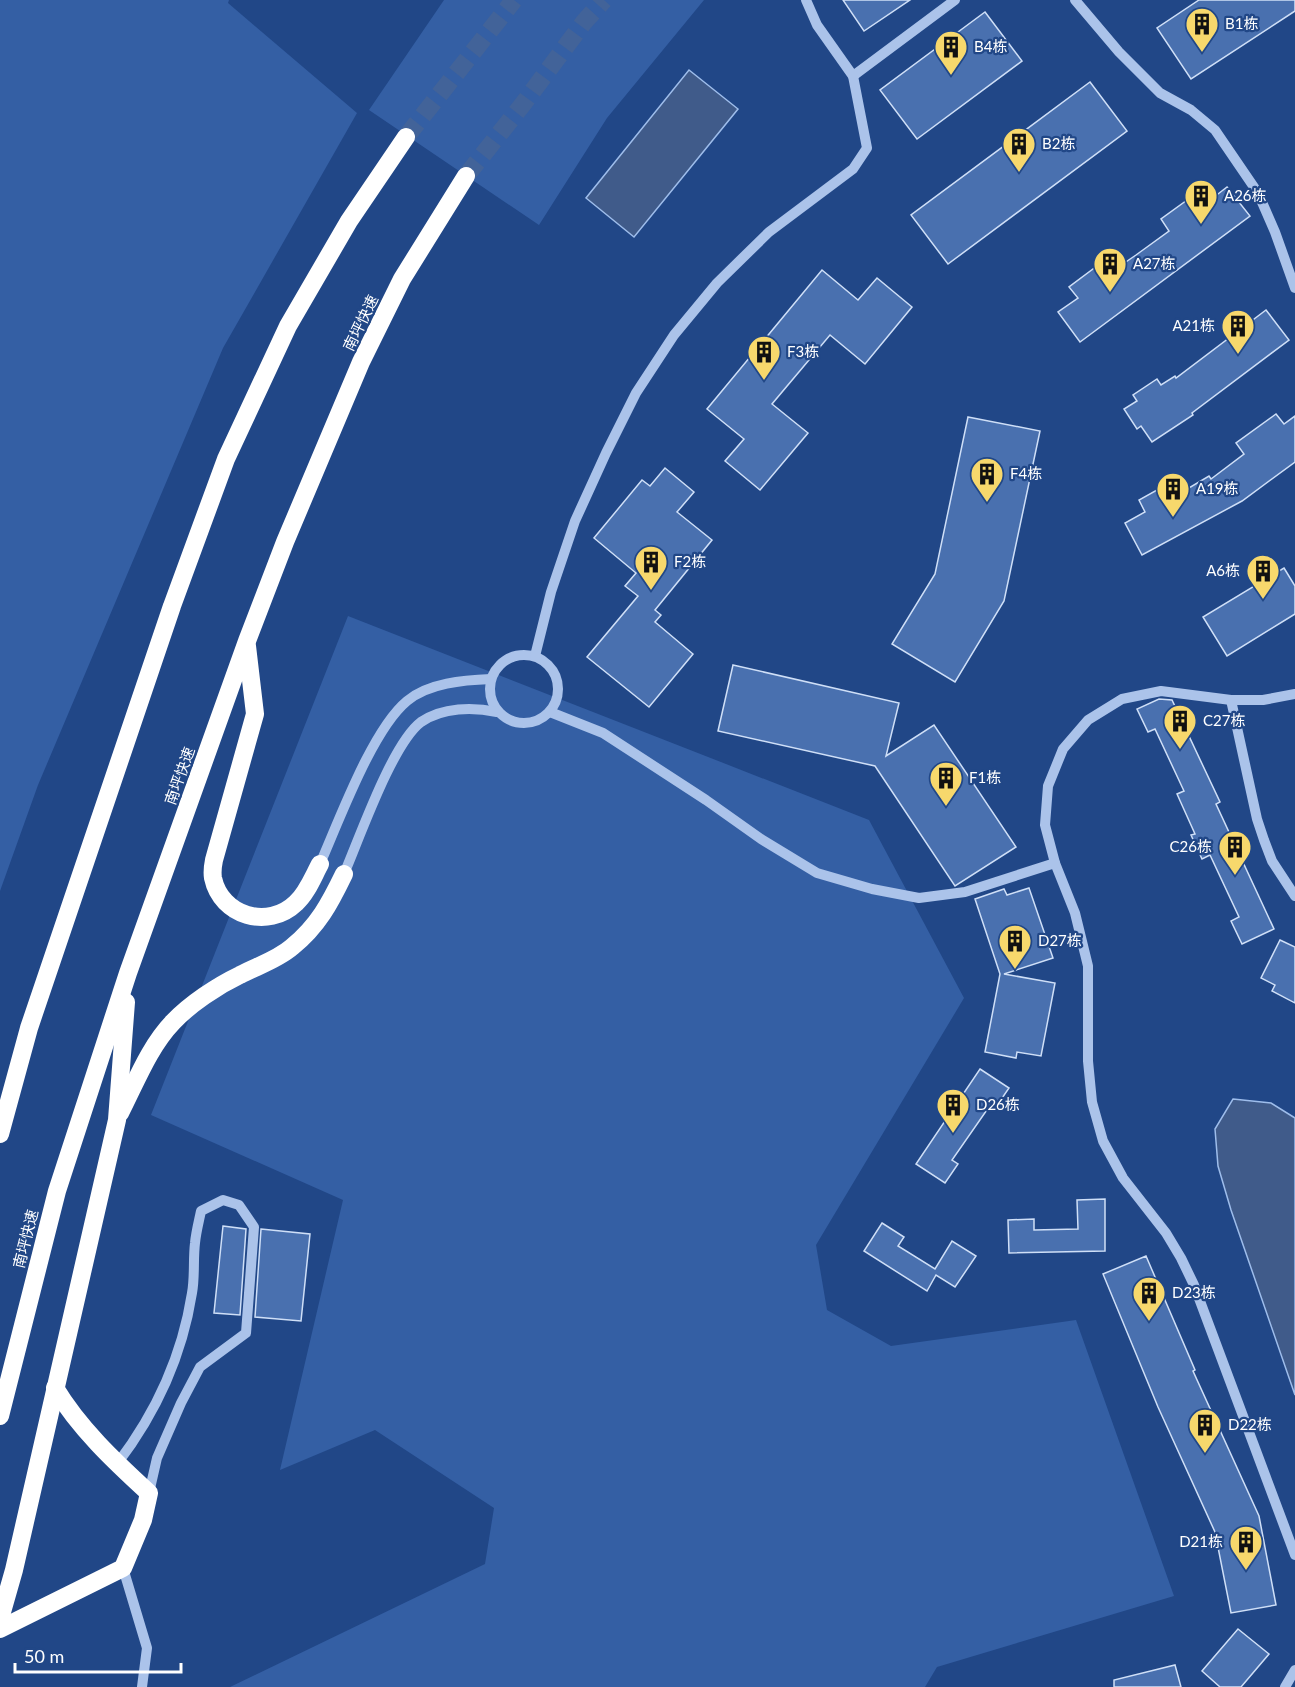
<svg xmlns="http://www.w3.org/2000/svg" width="1295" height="1687" font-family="Lato,'Noto Sans SC',sans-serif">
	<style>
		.green { fill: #345fa4 }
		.water { fill: #405b8a; stroke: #9ebdeb; stroke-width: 1.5 }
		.building { fill: #4970af; stroke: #cfdff7; stroke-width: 1.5 }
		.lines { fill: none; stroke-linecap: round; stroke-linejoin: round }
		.highway-tunnel { stroke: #426399; stroke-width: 18; stroke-dasharray: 18 9; stroke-linecap: butt }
		.minor { stroke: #abc3ea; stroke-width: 10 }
		.highway { stroke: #fff; stroke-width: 18 }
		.labels { text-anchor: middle; stroke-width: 4.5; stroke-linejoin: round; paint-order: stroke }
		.poi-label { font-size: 15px; fill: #fff; stroke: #214787; text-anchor: start }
		.street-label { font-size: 15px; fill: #fff; stroke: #214787 }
	</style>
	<rect width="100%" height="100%" fill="#214787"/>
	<!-- green -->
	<g class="green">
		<polygon points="0,0 229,0 228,3 357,113 223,348 38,785 0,891"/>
		<polygon points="444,0 704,0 607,118 539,225 369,110"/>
		<polygon points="348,616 869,820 964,998 816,1245 827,1310 891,1346 1076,1320 1174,1596 937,1667 925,1687 230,1687 485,1564 494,1508 375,1430 280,1470 343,1200 151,1115"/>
	</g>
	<!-- water -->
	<g class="water">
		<polygon points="689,70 738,109 634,237 586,198"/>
		<polygon points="1233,1099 1271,1103 1295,1118 1295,1395 1231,1210 1218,1166 1215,1129"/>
	</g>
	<!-- building -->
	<g class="building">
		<polygon points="843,0 910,0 864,31"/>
		<polygon points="1199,0 1295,0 1295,11 1191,79 1157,28"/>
		<polygon points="985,12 1022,61 917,139 880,90"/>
		<polygon points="1090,82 1127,131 948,264 911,215"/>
		<polygon points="1227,187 1250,216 1080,342 1058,312 1078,298 1069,287 1109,257 1117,268 1136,255 1169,231 1161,219 1201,190 1209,201"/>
		<polygon points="822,270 858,300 877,278 912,307 865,364 830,335 772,404 808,433 760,490 725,461 744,439 707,409"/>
		<polygon points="1266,310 1289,340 1192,413 1193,415 1152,442 1141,426 1137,429 1124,409 1137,401 1133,395 1157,379 1161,385 1175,376 1176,378"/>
		<polygon points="1276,414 1284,424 1295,416 1295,462 1242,501 1142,555 1125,523 1145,512 1139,500 1182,476 1189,488 1209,476 1211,479 1244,454 1236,443"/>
		<polygon points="968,417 1040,431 1004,601 955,682 892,644 935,574"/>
		<polygon points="665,468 694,492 677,512 712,540 655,610 661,615 655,622 693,654 649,707 587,657 638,596 625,586 636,573 594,538 642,480 650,486"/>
		<polygon points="1284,568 1295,586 1295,614 1227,656 1203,617"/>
		<polygon points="733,665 899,703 886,756 934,725 1016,847 955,886 875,766 718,731"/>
		<polygon points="1159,699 1172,700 1220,802 1216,804 1274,929 1242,944 1231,921 1239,917 1210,855 1202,859 1191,835 1195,834 1177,794 1184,791 1155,729 1148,732 1137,709"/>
		<polygon points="1029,888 1053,958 1004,974 1055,983 1041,1056 1017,1052 1016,1058 985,1052 1000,974 975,899 1004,889 1007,895"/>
		<polygon points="1280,940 1295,947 1295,1003 1272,991 1275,985 1261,978"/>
		<polygon points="980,1069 1009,1088 996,1107 991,1104 952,1160 958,1164 945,1183 916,1164"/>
		<polygon points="1105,1199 1105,1251 1009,1253 1008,1220 1034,1219 1034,1230 1078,1229 1077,1200"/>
		<polygon points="882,1223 904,1237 898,1246 935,1269 952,1241 976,1256 955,1287 936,1275 927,1291 864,1251"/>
		<polygon points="223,1226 246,1229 240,1315 214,1313"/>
		<polygon points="261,1229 310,1234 301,1321 255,1317"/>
		<polygon points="1146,1256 1195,1370 1193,1371 1259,1516 1276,1605 1231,1613 1215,1532 1158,1407 1103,1274"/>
		<polygon points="1238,1629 1269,1654 1241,1687 1220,1687 1202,1671"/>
		<polygon points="1175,1665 1181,1687 1114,1687 1114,1680"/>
	</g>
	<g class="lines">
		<!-- highway-tunnel -->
		<g class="highway-tunnel">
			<polyline points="406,137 514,0"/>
			<polyline points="466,176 523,104 584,22 604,0"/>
		</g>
		<!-- minor -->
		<g class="minor">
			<polyline points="1075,0 1119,52 1160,93 1191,110 1215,130 1258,193 1275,232 1295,288"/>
			<polyline points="853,76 955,0"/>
			<circle cx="524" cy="689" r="34"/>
			<polyline points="535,656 551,592 575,521 606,453 636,393 674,335 717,283 769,232 853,169 867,148 853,76 817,25 806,0"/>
			<polyline points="1295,694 1263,700 1231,700 1161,691 1122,699 1088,720 1063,749 1048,786 1045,825 1055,863 1075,913 1088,966 1088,1061 1092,1102 1103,1141 1123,1178 1166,1233 1181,1258 1194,1285 1295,1555"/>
			<polyline points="1231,700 1257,819 1264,840 1272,861 1295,896"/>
			<polyline points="550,712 603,733 706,800 761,839 817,873 872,889 919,898 965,892 1055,863"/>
			<path d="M320 864C339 821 372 730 407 701 428 683 464 680 491 679"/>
			<path d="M344 874C360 837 392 744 421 722 443 707 473 707 497 712"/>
			<path d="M117 1464C156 1413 182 1357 192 1293 195 1277 193 1259 195 1243 196 1232 199 1221 201 1211L223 1200 239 1205 254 1227 246 1333 200 1367 181 1403 157 1458 149 1493"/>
			<polyline points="123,1568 147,1648 142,1687"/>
			<polyline points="1285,1687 1295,1670"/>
		</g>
		<!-- highway -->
		<g class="highway">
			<path d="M247 646 255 714 214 860C213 865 212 872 213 878 221 916 268 930 296 903 307 893 313 877 320 864"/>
			<path d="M120 1113C136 1082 149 1047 173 1022 190 1004 217 986 240 975 257 966 277 960 292 947 318 926 330 903 344 874"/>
			<polyline points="0,1134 29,1028 172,606 226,459 288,326 349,221 406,137"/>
			<polyline points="0,1416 57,1191 128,973 247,641 285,542 361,362 402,279 466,176"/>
			<polyline points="0,1619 14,1570 117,1120 126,1002"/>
			<path d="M0 1629 123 1568 143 1520 149 1493C114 1461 79 1428 55 1388"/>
		</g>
	</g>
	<!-- icons -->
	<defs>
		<symbol id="building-pin" viewBox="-11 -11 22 30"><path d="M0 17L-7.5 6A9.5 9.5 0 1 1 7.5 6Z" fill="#f7d86c" stroke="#214787"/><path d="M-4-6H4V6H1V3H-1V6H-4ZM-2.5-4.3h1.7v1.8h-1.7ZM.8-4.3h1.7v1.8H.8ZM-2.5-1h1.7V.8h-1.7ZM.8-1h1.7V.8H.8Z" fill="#111"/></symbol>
	</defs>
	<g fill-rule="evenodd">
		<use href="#building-pin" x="1183" y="5" width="38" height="52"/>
		<use href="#building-pin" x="932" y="28" width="38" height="52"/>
		<use href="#building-pin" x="1000" y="125" width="38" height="52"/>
		<use href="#building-pin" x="1182" y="177" width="38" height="52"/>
		<use href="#building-pin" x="1091" y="245" width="38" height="52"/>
		<use href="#building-pin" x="1219" y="307" width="38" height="52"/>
		<use href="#building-pin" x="745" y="333" width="38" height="52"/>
		<use href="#building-pin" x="968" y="455" width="38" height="52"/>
		<use href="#building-pin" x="1154" y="470" width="38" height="52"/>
		<use href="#building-pin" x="632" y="543" width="38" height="52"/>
		<use href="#building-pin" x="1244" y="552" width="38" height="52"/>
		<use href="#building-pin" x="1161" y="702" width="38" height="52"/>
		<use href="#building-pin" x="927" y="759" width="38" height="52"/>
		<use href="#building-pin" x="1216" y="828" width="38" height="52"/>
		<use href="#building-pin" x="996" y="922" width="38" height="52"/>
		<use href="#building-pin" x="934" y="1086" width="38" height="52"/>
		<use href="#building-pin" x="1130" y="1274" width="38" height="52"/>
		<use href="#building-pin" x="1186" y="1406" width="38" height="52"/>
		<use href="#building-pin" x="1227" y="1523" width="38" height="52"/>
	</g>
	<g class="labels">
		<!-- poi labels -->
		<g class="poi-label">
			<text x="1225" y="29">B1栋</text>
			<text x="974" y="52">B4栋</text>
			<text x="1042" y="149">B2栋</text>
			<text x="1224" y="201">A26栋</text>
			<text x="1133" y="269">A27栋</text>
			<text x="1215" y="331" text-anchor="end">A21栋</text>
			<text x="787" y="357">F3栋</text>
			<text x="1010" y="479">F4栋</text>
			<text x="1196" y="494">A19栋</text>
			<text x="674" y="567">F2栋</text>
			<text x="1240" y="576" text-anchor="end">A6栋</text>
			<text x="1203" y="726">C27栋</text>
			<text x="969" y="783">F1栋</text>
			<text x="1212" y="852" text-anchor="end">C26栋</text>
			<text x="1038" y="946">D27栋</text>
			<text x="976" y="1110">D26栋</text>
			<text x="1172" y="1298">D23栋</text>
			<text x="1228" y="1430">D22栋</text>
			<text x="1223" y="1547" text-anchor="end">D21栋</text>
		</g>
		<!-- street labels -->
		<g class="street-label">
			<text transform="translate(361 323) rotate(-64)" y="5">南坪快速</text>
			<text transform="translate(180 776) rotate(-70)" y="5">南坪快速</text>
			<text transform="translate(26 1239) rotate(-76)" y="5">南坪快速</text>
		</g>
	</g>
	<!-- scale -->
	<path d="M15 1663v9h166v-9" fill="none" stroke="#ffffff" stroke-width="3"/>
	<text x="24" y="1663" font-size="18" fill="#ffffff" stroke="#214787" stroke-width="4.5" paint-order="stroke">50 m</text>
</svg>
